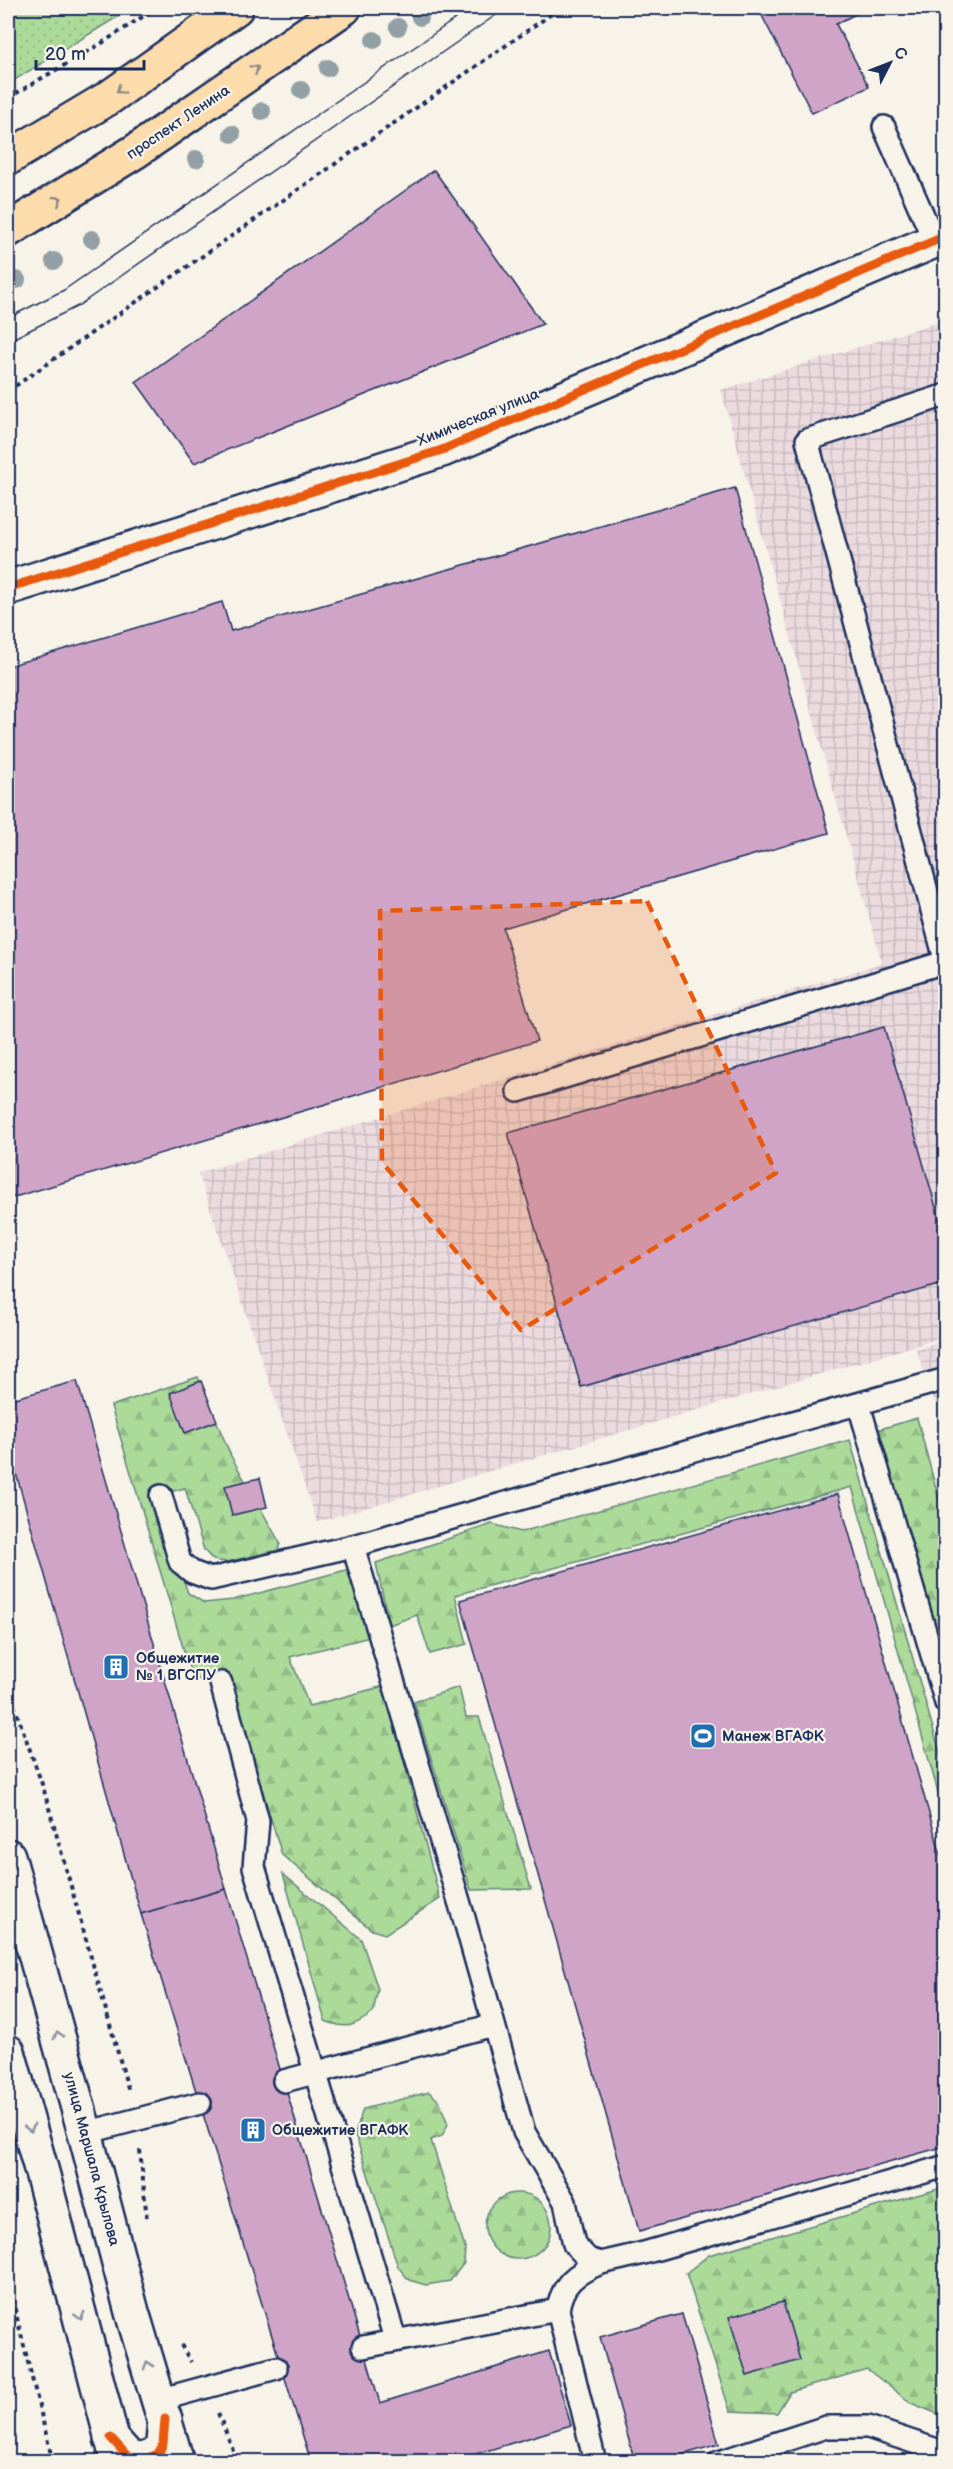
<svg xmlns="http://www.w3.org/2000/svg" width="953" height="2469" font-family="'Balsamiq Sans',sans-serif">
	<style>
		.industrial { fill: url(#industrial-grid) }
		.green { fill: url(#green-dots); stroke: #63847c; stroke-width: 1.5 }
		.forest { fill: url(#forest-firs); stroke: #63847c; stroke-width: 1.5 }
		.building { fill: #cfa4c7; stroke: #1b2f5e; stroke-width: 1.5 }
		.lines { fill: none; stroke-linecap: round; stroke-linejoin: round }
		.lane-casing { stroke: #1b2f5e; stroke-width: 26 }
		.street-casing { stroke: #1b2f5e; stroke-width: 38 }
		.secondary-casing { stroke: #1b2f5e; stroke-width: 38 }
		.primary-casing { stroke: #1b2f5e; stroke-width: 38 }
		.path { stroke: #1b2f5e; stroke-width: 4; stroke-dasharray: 4.5 4.5; stroke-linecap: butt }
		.lane { stroke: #f7f3e8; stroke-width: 21 }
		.street { stroke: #f7f3e8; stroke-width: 33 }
		.secondary { stroke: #f7f3e8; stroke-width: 33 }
		.primary { stroke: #fddcac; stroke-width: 33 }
		.tram { stroke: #1b2f5e; stroke-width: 1.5 }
		.cycleway-casing { stroke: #f7f3e8; stroke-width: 13 }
		.cycleway { stroke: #e8590c; stroke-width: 9 }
		.tree { fill: #929fa4 }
		.oneway { stroke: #8c8685 }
		.oneway2 { stroke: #8991a3 }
		.marked { fill: #e8590c; fill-opacity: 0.2; stroke: #e8590c; stroke-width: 4.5; stroke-dasharray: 12 8; stroke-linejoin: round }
		.labels { text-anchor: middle; stroke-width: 4.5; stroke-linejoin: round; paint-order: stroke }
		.street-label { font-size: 15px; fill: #1b2f5e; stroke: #f7f3e8 }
		.poi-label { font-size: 15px; font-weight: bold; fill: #1b2f5e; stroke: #f7f3e8; text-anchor: start }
	</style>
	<defs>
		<pattern id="industrial-grid" width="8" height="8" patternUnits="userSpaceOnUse" patternTransform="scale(1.5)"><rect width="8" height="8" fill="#ebdbde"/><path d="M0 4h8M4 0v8" fill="none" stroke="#c9bcc1"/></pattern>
		<pattern id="green-dots" width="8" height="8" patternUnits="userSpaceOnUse" patternTransform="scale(1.5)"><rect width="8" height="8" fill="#abda99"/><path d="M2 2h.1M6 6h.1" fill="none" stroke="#93bb86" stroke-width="1.8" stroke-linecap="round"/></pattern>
		<pattern id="forest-firs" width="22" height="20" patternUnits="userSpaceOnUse" patternTransform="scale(1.5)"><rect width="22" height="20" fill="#abda99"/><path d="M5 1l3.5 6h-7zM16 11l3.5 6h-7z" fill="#93bb86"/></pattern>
	</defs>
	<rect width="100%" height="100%" fill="#f7f3e8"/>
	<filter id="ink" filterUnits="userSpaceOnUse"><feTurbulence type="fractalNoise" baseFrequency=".0167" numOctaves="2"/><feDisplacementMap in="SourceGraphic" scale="12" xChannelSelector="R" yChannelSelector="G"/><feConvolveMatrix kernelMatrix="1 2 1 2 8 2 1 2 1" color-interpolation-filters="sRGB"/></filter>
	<g filter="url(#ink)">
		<!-- industrial -->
		<g class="industrial">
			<polygon points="945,320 945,1337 317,1522 198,1173 882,963 721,390"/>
			<polygon points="945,1340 945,1430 916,1349"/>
		</g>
		<!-- green -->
		<polygon class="green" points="8,8 132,8 8,84"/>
		<!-- forest -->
		<g class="forest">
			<polygon points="198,1377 231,1456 280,1543 278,1550 226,1562 213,1560 204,1550 185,1488 154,1496 188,1593 204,1603 233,1600 350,1569 370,1637 290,1657 309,1706 384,1686 440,1899 385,1934 372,1930 282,1855 226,1671 193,1681 111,1406"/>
			<polygon points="917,1418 945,1522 945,1666 877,1430"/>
			<polygon points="850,1440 945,1770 945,1817 852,1487 455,1595 467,1644 430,1654 417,1615 389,1625 376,1563 492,1524 521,1532"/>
			<polygon points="459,1687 466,1717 479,1717 531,1889 471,1890 414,1702"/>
			<path d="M283 1874 361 1939 378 1989 373 2013C354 2026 348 2030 325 2021Z"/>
			<polygon points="429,2092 439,2101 448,2124 442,2136 431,2140 465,2248 464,2263 450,2281 426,2285 409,2280 398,2267 355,2134 363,2109"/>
			<polygon points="945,2187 945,2193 941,2196 946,2198 945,2417 911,2403 867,2369 790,2392 777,2413 730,2411 686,2273 709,2255"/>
			<circle cx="518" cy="2226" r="33"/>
		</g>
		<!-- building -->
		<g class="building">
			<polygon points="758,8 867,8 836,24 869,87 812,113"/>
			<polygon points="434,170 543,324 194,463 136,382"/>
			<polygon points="735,488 829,833 503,928 537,1041 8,1199 8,666 222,602 231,631"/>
			<polygon points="884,1027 946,1242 946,1283 581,1387 508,1133"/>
			<polygon points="77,1381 226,1889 141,1914 8,1445 8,1400"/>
			<polygon points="201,1381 217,1421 185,1433 170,1393"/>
			<polygon points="260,1478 267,1507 232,1515 225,1486"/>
			<polygon points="838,1494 946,1873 946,2146 639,2231 460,1600"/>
			<polygon points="226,1889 380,2403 549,2351 571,2425 450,2462 311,2462 141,1914"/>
			<polygon points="783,2302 800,2360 747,2376 729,2317"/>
			<polygon points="682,2314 719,2444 657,2462 635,2462 600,2337"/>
		</g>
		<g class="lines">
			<defs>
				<g id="lane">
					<polyline points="884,127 934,240"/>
					<polyline points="946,395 807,440 946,963"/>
					<polyline points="518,1091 945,962"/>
					<polyline points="859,1405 946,1703"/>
					<polyline points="161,1496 180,1562 192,1572 211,1579 353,1546 946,1379"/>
					<polyline points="353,1546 464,1918 524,2132 565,2202 574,2244 588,2259 601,2263 644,2253 946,2166"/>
					<polyline points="221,1683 258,1821 254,1867 395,2339"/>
					<polyline points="284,2081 493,2025"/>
					<polyline points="85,2133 200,2103"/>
					<polyline points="363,2347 558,2310"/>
					<polyline points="159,2400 276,2368"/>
					<path d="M595 2462 558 2310C562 2283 576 2273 601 2263"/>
					<polyline points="719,2462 826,2427 868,2427 946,2453"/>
				</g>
				<polyline id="street" points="8,588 442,450 946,236"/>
				<g id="secondary">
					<polyline points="8,1856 85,2133 132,2312 177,2462"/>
					<polyline points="8,2052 43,2176 118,2462"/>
					<polyline points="111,2438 130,2459 144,2460 158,2454 163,2444 165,2419"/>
				</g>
				<g id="primary">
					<polyline points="8,158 110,97 236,8"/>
					<polyline points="8,230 136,151 344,8"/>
				</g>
			</defs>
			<!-- lane casing -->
			<use href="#lane" class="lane-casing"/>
			<!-- street casing -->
			<use href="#street" class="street-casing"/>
			<!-- secondary casing -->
			<use href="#secondary" class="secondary-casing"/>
			<!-- primary casing -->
			<use href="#primary" class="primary-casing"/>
			<!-- path -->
			<g class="path">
				<polyline points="8,98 102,43 156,8"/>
				<polyline points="8,391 560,8"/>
				<polyline points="8,1688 43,1787 129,2092"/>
				<polyline points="140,2150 147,2220"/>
				<polyline points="8,2282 53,2462"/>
				<polyline points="181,2345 191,2362"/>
				<polyline points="218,2413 238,2462"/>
			</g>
			<!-- lane -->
			<use href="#lane" class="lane"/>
			<!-- street -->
			<use href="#street" class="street"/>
			<!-- secondary -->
			<use href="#secondary" class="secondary"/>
			<!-- primary -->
			<use href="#primary" class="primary"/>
			<!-- tram -->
			<g class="tram">
				<polyline points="8,318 64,290 471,8"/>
				<polyline points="8,341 78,306 506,8"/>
			</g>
			<defs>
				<g id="cycleway">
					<polyline points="8,588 442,450 946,236"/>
					<polyline points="111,2438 130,2459 144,2460 158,2454 163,2444 165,2419"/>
				</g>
			</defs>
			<!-- cycleway casing -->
			<use href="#cycleway" class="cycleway-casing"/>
			<!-- cycleway -->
			<use href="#cycleway" class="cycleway"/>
		</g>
		<!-- trees -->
		<g class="tree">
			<circle cx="420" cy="17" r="9"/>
			<circle cx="398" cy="27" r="9"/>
			<circle cx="374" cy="40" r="9"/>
			<circle cx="328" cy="68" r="9"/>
			<circle cx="301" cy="90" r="9"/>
			<circle cx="262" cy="111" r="9"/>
			<circle cx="232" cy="134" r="9"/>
			<circle cx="196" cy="159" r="9"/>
			<circle cx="92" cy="239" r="9"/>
			<circle cx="54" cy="261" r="9"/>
			<circle cx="17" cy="280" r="9"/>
		</g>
		<!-- one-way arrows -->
		<defs><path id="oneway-chevron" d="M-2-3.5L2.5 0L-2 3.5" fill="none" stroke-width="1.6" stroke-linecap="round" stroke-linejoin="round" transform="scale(1.5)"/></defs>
		<g class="oneway">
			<use href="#oneway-chevron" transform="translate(255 69) rotate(-35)"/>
			<use href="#oneway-chevron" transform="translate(120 90) rotate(145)"/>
			<use href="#oneway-chevron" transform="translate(58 200) rotate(-32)"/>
		</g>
		<g class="oneway2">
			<use href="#oneway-chevron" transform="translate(58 2035) rotate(-106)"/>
			<use href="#oneway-chevron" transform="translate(30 2128) rotate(74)"/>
			<use href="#oneway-chevron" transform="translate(80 2316) rotate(75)"/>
			<use href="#oneway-chevron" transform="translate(148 2365) rotate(-107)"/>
		</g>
	</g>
	<!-- marked area -->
	<path class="marked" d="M647 901 776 1173 521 1330 382 1162 380 911Z"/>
	<!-- icons -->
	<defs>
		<symbol id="building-square" viewBox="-11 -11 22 22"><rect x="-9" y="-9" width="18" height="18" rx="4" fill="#1f6fb2" stroke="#f7f3e8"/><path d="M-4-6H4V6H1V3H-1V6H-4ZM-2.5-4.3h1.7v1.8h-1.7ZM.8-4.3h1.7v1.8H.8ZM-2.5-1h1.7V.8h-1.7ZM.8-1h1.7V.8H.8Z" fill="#fff"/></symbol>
		<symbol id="stadium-square" viewBox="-11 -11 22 22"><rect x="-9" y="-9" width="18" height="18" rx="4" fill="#1f6fb2" stroke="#f7f3e8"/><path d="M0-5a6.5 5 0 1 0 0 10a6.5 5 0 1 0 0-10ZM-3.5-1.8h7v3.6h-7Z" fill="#fff"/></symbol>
	</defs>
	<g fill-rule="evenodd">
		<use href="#building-square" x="101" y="1652" width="30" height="30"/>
		<use href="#stadium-square" x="688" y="1721" width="30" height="30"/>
		<use href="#building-square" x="238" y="2115" width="30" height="30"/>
	</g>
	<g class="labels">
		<!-- street labels -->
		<g class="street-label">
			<text transform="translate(178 122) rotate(-34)" y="5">проспект Ленина</text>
			<text transform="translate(478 417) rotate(-22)" y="5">Химическая улица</text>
			<text transform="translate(92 2159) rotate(75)" y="5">улица Маршала Крылова</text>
		</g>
		<!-- poi labels -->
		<g class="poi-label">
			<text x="136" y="1663">Общежитие<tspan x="136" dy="17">№ 1 ВГСПУ</tspan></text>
			<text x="722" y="1741">Манеж ВГАФК</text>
			<text x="272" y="2135">Общежитие ВГАФК</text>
		</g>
	</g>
	<!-- margin -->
	<rect width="953" height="2469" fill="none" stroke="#f7f3e8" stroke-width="30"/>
	<rect x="15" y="15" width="923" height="2439" fill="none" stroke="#1b2f5e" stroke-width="2" filter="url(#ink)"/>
	<!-- north arrow -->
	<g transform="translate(890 63) rotate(48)" stroke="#f7f3e8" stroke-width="4.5" paint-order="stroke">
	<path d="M0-4.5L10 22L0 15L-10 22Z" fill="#1b2f5e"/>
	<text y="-9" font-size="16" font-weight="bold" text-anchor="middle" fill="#1b2f5e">С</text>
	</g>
	<!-- scale -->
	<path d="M36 60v9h108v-9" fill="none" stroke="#1b2f5e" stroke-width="3"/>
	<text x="45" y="60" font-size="18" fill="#1b2f5e" stroke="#f7f3e8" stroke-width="4.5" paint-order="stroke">20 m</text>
</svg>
